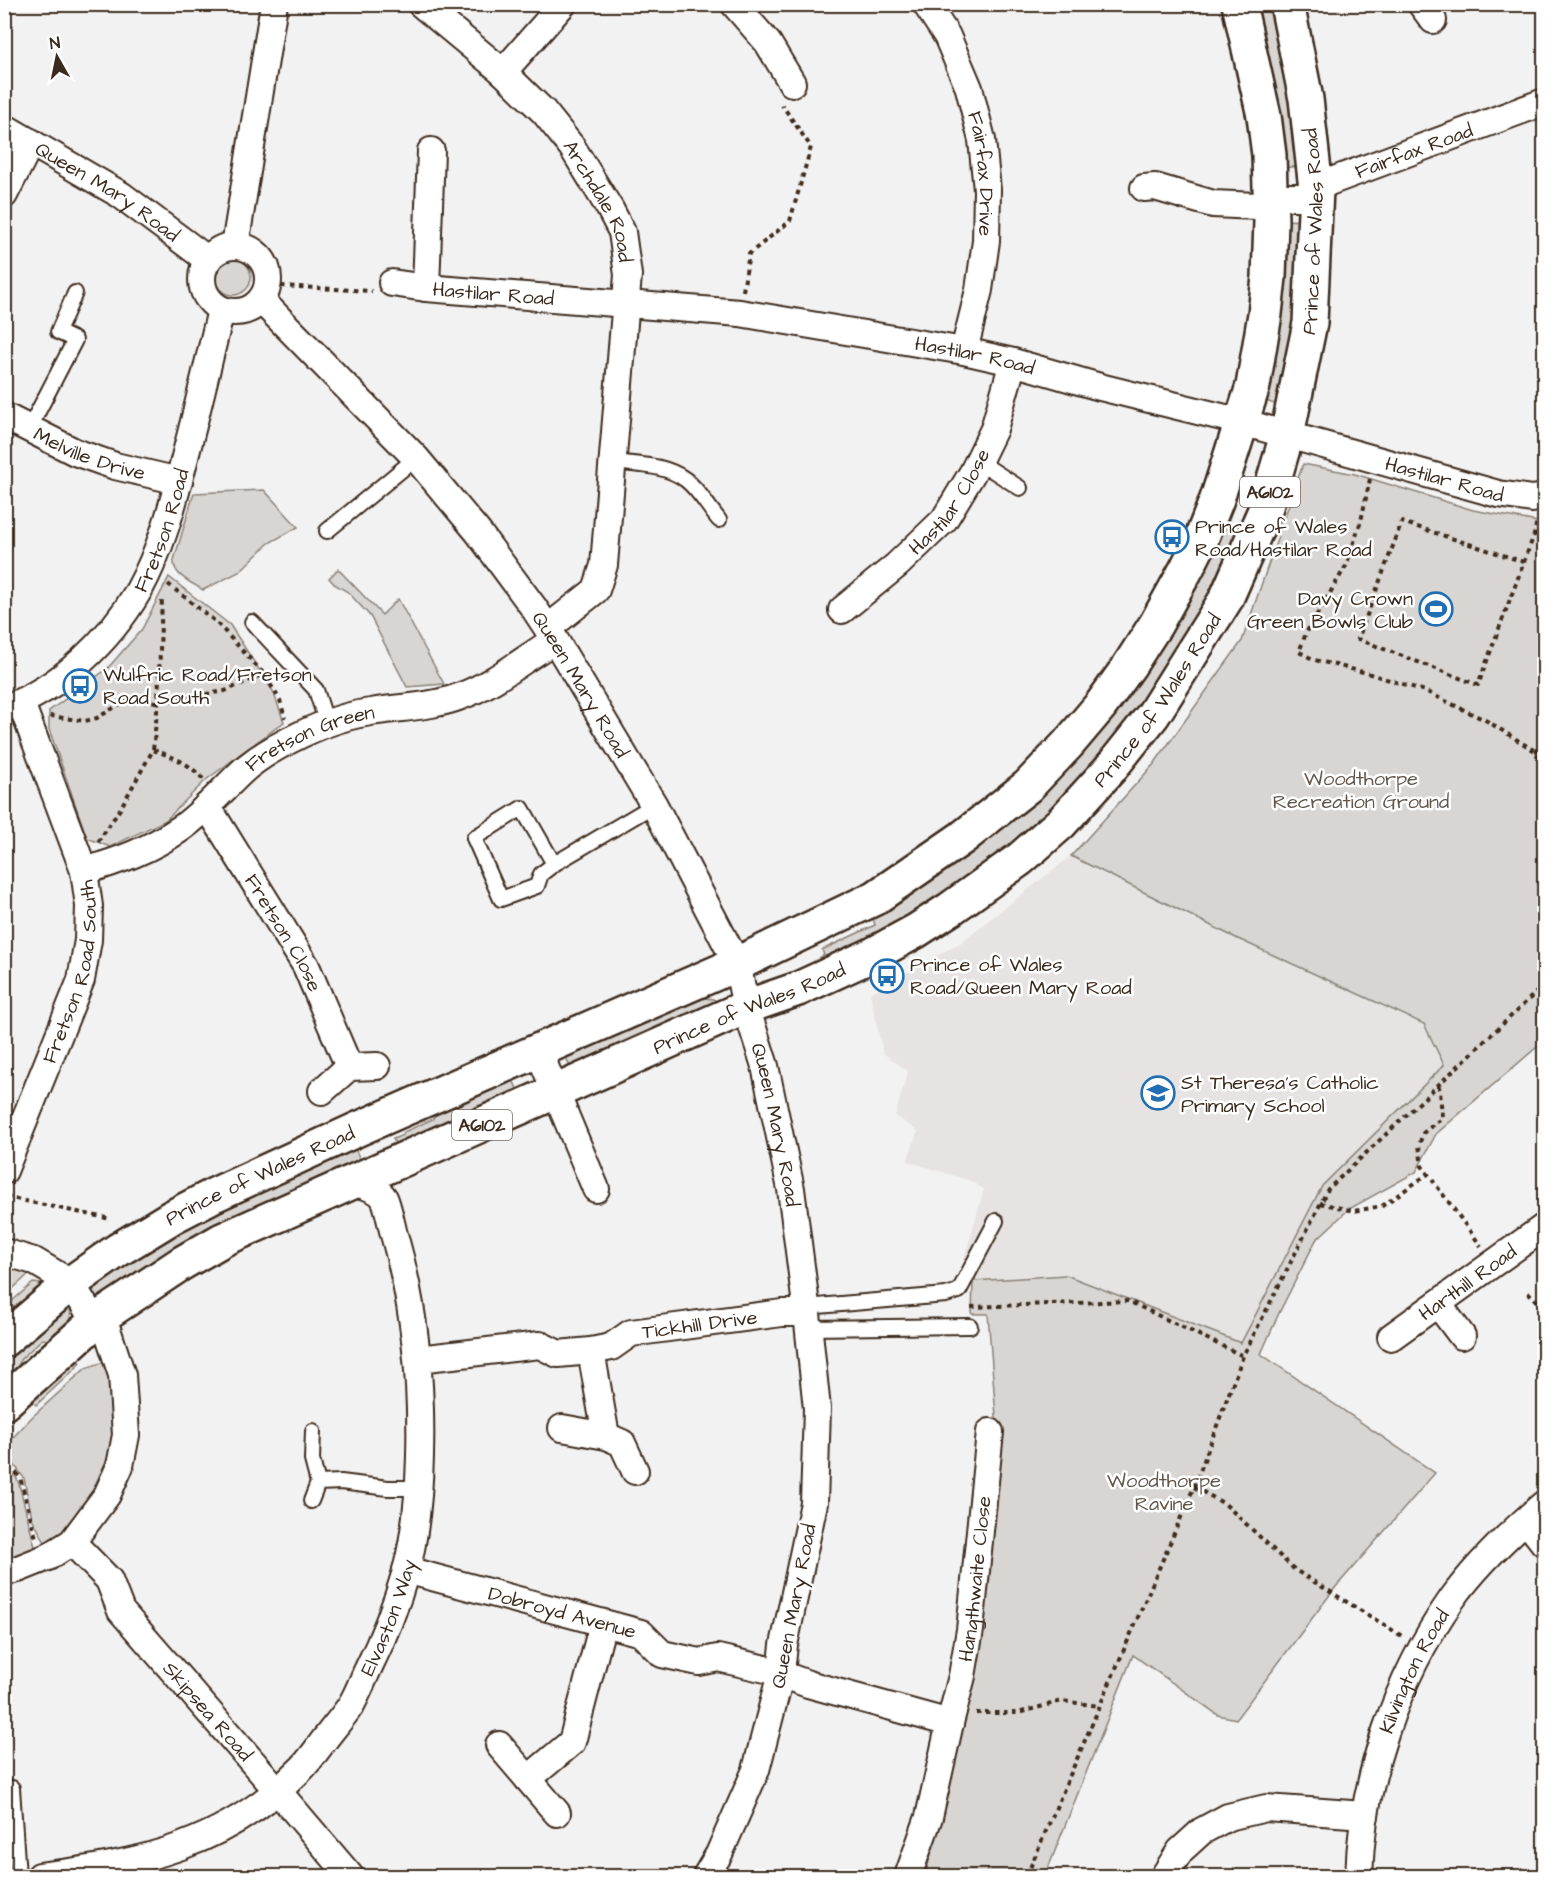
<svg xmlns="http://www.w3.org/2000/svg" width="1549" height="1881" font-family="'Architects Daughter',sans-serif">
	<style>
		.built { fill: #e6e3e2 }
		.green { fill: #d8d5d2; stroke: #8a8078; stroke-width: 1.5 }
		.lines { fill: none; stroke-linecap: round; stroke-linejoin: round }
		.service-casing { stroke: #3b2a1e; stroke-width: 18 }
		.minor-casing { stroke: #3b2a1e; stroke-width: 30 }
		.trunk-casing { stroke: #3b2a1e; stroke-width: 38 }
		.path { stroke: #3b2a1e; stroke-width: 4; stroke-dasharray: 4.5 4.5; stroke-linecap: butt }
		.service { stroke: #fff; stroke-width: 14 }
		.minor { stroke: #fff; stroke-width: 26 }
		.trunk { stroke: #fff; stroke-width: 33 }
		.labels { text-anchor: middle; stroke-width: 5; stroke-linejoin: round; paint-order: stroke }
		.shield { fill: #fff; stroke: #766a62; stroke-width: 1.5 }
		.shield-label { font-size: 18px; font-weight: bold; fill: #3b2a1e }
		.street-label { font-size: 20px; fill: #3b2a1e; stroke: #fff }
		.poi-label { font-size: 20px; fill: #3b2a1e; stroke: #fff; text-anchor: start }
		.park-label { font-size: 20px; fill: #62554b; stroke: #fff }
	</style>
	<rect width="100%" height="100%" fill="#f3f2f2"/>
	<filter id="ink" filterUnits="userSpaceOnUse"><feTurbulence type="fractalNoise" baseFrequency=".0167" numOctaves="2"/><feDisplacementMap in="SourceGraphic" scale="12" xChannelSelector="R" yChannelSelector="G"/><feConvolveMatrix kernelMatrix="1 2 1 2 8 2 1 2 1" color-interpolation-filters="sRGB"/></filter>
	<g filter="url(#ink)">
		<!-- built -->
		<polygon class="built" points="1071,856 1238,939 1424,1024 1444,1065 1322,1186 1241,1343 1066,1275 973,1281 962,1266 984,1189 968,1180 907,1161 918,1131 895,1116 908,1071 883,1053 870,993 960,943"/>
		<!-- green -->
		<g class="green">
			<polygon points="1251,5 1277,5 1304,166 1280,168"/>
			<polygon points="1283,220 1307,221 1283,407 1260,399"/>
			<circle cx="233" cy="277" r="18"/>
			<polygon points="1303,464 1355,474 1473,510 1538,522 1544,521 1544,1041 1436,1134 1416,1172 1349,1209 1316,1240 1279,1313 1261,1354 1435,1473 1335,1588 1236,1719 1218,1715 1133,1655 1045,1876 925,1876 946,1797 972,1679 991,1561 998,1442 988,1314 972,1314 973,1281 1066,1275 1241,1343 1322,1186 1444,1065 1424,1024 1238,939 1071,856 1154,764 1242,641"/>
			<path d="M264 490 298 527 269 543 239 572 203 590C192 583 172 575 174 560L194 493Z"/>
			<polygon points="1221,527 1242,536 1225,573 1149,697 1059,805 959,889 822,966 819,958 824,955 822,950 875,925 872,915 946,871 979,847 1016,816"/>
			<polygon points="338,569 382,615 398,599 444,684 407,687 370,616 348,592 334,584 329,578"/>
			<polygon points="169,577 230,625 273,691 284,722 206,780 166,820 110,847 87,838 49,729 49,711 107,669 142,629"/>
			<polygon points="695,997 713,999 718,1002 573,1074 564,1053"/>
			<polygon points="511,1075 521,1098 398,1150 393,1139 403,1135 404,1132 433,1119 437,1107"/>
			<polygon points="353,1143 362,1165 99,1304 86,1288 150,1242"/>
			<polygon points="5,1260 33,1270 5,1296"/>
			<polygon points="33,1283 41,1284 43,1287 5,1321 5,1307"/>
			<path d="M69 1302C74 1319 67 1329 55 1341L42 1339 20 1360 17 1375 5 1385V1357Z"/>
			<polygon points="78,1354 80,1362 76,1368 36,1405 29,1399"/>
			<polygon points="113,1359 120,1424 112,1448 91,1494 83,1505 85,1517 48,1548 32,1518 24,1478 7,1455 5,1446 32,1417 86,1368"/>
			<polygon points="4,1465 16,1477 19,1484 37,1555 4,1567"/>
		</g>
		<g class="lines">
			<defs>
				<g id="service">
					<polyline points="29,429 75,340 58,332 75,293"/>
					<polyline points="978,461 1020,488"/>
					<path d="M613 462C637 465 665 464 686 480 699 490 708 507 719 520"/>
					<polyline points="327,531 416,458"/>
					<polyline points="252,622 316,690 327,724"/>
					<polyline points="554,864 522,808 474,838 501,899 537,886 541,874 554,864 654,805"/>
					<polyline points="806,1307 946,1295 959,1291 996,1221"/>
					<polyline points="808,1328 970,1326"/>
					<polyline points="313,1431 312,1460 318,1483"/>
					<polyline points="311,1501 318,1483 341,1482 388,1488 419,1488"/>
					<polyline points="12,1788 18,1876"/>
				</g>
				<g id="minor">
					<path id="s1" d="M421 4 503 72 544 112 572 147 610 209 622 232 628 275 604 565 596 590 548 628"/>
					<polyline points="734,4 768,43 792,83"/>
					<path id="s2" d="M926 4 947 36 969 88 982 140 987 190 986 241 979 290 964 351"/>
					<polyline points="1421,4 1433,20"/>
					<polyline points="503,72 563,4"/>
					<path id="s3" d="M4 127 121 195 208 260"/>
					<path id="s4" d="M1144 188 1155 187 1213 204 1257 206 1281 197H1305L1329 182 1544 102"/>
					<polyline points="4,195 31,142"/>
					<circle cx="235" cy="279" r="33"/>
					<polyline points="235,246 274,4"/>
					<path id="s5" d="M392 283 426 288 740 313 964 351 1013 362 1100 387 1242 422 1498 494 1532 499 1544 497"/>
					<polyline points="426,288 431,151"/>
					<path id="s6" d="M261 300 416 458 478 532 534 608 555 640 654 805 737 964 746 1007 765 1066 791 1189 807 1313 817 1409 814 1503 784 1645 781 1673 756 1770 719 1854 706 1876"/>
					<path id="s7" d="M4 416 75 452 115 466 179 481"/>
					<path id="s8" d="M842 610 897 565 944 520 973 472 994 429 1013 362"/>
					<path id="s9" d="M5 708C60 689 110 640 139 590 161 550 173 504 184 461 197 411 209 360 221 310"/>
					<path id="s10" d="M206 807 214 817 306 966 349 1067"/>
					<path id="s11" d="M84 871C119 861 149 850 180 829 205 812 224 787 247 767 263 754 283 743 302 734 323 724 348 715 371 712 401 707 433 707 461 696 494 684 525 658 555 640"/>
					<polyline points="539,1052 596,1189"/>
					<polyline points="322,1091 349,1067 377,1066"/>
					<path id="s12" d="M4 1171 81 980 88 940 89 906 84 871 21 703"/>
					<polyline points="4,1252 34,1261 71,1283 88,1311 99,1318 106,1326 122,1375 126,1435 120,1466 107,1495 72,1542 48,1557 18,1569 4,1572"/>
					<polyline points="1438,1304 1462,1336"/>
					<path id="s13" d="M1391 1337 1544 1227"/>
					<polyline points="591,1351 606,1436"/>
					<path id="s14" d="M418 1359 540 1345 558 1354 591 1351 611 1347 631 1333 782 1313H807"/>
					<polyline points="562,1428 606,1436 622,1443 635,1471"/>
					<polyline points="1526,1520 1544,1543"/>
					<path id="s15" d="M72 1542 109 1580 121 1611 270 1782 350 1876"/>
					<path id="s16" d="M406 1570 641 1633 662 1654 699 1662 718 1658 770 1670 808 1684 950 1723 962 1676 970 1630 990 1432"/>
					<polyline points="499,1745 557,1813"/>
					<polyline points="528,1779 572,1742 603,1623"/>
					<path id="s17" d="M40 1876C143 1863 227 1845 302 1768 311 1759 318 1748 325 1739 334 1727 343 1717 351 1705 357 1695 362 1682 367 1671 383 1639 396 1606 406 1571 416 1534 419 1494 420 1456 422 1382 415 1309 395 1238 392 1229 388 1205 384 1198 378 1188 361 1185 351 1181"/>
					<polyline points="908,1876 929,1817 950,1723"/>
					<polyline points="1164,1876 1180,1851 1202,1831 1228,1817 1266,1808 1365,1815"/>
					<path id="s18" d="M1359 1876C1362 1779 1396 1679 1452 1599 1478 1563 1511 1532 1544 1504"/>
				</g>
				<g id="trunk">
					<path id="s19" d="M4 1340 71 1283 118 1250 172 1217 214 1195 358 1129 737 964 875 898 962 838 1028 786 1068 744 1101 705 1129 666 1156 624 1187 568 1200 542 1217 499 1253 386 1265 314 1269 277 1271 221 1269 155 1264 116 1239 4"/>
					<path id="s20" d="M4 1403 99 1318 182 1263 222 1240 746 1007 798 989 872 955 916 931 950 909 1020 859 1061 823 1110 769 1153 715 1226 599 1265 510 1287 435 1310 323 1316 189 1306 99 1287 4"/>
				</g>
			</defs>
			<!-- service casing -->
			<use href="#service" class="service-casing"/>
			<!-- minor casing -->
			<use href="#minor" class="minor-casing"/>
			<!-- trunk casing -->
			<use href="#trunk" class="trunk-casing"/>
			<!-- path -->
			<g class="path">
				<polyline points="281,286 372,291"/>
				<polyline points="743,291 749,254 790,221 811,147 782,105"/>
				<polyline points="1370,479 1361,521 1346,566 1306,633 1299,652 1315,660 1367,673 1425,691 1487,721 1535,751 1544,770"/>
				<polyline points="1535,535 1544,531"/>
				<polyline points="1524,562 1402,522 1358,639 1478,685 1534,535 1537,520"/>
				<polyline points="168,584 216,622 264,674 280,700 285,718"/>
				<polyline points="50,716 85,721 97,718 127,700 158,702 225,691 264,674"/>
				<path d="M153 750C174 757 189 763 203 779"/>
				<polyline points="1535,751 1544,748"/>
				<polyline points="98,842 120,809 153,750 158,702 162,598"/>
				<polyline points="1438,1085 1440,1090 1442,1118 1423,1133 1419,1145 1422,1166 1481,1246"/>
				<polyline points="6,1197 111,1219"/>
				<polyline points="1320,1203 1354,1211 1382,1206 1428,1174"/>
				<polyline points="1528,1292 1544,1309"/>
				<polyline points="971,1307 1128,1301 1243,1356"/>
				<polyline points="4,1459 20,1477 36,1538"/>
				<polyline points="1194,1487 1225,1504 1295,1570 1402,1636"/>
				<polyline points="976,1713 1018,1713 1062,1701 1099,1706"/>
				<polyline points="1031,1876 1030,1868 1194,1487 1243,1356 1328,1189 1544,985"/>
			</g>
			<!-- service -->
			<use href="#service" class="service"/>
			<!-- minor -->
			<use href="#minor" class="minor"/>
			<!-- trunk -->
			<use href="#trunk" class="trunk"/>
		</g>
	</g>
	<!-- icons -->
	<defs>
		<symbol id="bus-ring" viewBox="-11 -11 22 22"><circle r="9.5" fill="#fff" stroke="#1f6fb2" stroke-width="1.5"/><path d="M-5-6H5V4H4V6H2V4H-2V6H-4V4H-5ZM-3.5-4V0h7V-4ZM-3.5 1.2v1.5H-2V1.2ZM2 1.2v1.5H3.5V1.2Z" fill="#1f6fb2"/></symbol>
		<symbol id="stadium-ring" viewBox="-11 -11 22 22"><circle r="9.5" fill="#fff" stroke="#1f6fb2" stroke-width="1.5"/><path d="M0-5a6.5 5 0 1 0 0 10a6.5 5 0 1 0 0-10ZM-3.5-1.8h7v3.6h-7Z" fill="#1f6fb2"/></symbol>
		<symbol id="school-ring" viewBox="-11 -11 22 22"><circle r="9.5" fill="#fff" stroke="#1f6fb2" stroke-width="1.5"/><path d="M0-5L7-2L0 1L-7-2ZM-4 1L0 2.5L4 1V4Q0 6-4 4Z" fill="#1f6fb2"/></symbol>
	</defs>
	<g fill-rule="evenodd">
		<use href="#bus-ring" x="1153" y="518" width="38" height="38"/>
		<use href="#stadium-ring" x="1417" y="590" width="38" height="38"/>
		<use href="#bus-ring" x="61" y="667" width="38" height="38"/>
		<use href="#bus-ring" x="868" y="957" width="38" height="38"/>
		<use href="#school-ring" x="1139" y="1074" width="38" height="38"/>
	</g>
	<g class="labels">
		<!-- shield labels -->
		<g class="shield">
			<rect x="1240" y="477" width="60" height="30" rx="4.5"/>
			<rect x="452" y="1110" width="60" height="30" rx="4.5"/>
		</g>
		<g class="shield-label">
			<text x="1270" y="498">A6102</text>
			<text x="482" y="1131">A6102</text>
		</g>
		<!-- street labels -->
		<g class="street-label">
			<text dy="7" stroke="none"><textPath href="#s4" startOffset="284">Fairfax Road</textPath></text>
			<text dy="7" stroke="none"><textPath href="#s2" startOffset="182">Fairfax Drive</textPath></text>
			<text dy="7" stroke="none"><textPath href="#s3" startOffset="122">Queen Mary Road</textPath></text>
			<text dy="7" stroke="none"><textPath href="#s1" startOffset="270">Archdale Road</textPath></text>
			<text dy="7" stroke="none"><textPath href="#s20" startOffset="1875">Prince of Wales Road</textPath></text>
			<text dy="7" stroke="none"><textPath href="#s5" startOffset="102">Hastilar Road</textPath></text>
			<text dy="7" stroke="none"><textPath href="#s5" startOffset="588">Hastilar Road</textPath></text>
			<text dy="7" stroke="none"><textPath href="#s7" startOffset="94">Melville Drive</textPath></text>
			<text dy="7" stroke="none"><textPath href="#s5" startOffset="1074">Hastilar Road</textPath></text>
			<text dy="7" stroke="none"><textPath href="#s8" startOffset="154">Hastilar Close</textPath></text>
			<text dy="7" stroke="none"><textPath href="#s9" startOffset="246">Fretson Road</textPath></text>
			<text dy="7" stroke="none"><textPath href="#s6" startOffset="502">Queen Mary Road</textPath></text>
			<text dy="7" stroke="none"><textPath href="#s20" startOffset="1371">Prince of Wales Road</textPath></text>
			<text dy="7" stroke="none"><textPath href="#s11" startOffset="267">Fretson Green</textPath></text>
			<text dy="7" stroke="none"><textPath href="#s10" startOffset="148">Fretson Close</textPath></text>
			<text dy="7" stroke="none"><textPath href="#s12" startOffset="212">Fretson Road South</textPath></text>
			<text dy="7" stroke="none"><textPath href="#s20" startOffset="849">Prince of Wales Road</textPath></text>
			<text dy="7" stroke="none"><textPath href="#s6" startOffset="988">Queen Mary Road</textPath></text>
			<text dy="7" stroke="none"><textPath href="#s19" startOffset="306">Prince of Wales Road</textPath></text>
			<text dy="7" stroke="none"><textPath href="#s13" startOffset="94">Harthill Road</textPath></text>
			<text dy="7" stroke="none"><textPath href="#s14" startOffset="290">Tickhill Drive</textPath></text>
			<text dy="7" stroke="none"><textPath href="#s16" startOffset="718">Hangthwaite Close</textPath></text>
			<text transform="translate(793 1606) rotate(-79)" y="7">Queen Mary Road</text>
			<text dy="7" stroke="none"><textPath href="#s16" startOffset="162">Dobroyd Avenue</textPath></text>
			<text dy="7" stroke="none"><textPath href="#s17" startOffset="465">Elvaston Way</textPath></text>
			<text dy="7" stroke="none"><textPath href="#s18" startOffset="214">Kilvington Road</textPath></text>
			<text dy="7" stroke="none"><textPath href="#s15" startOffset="219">Skipsea Road</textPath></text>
		</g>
		<!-- poi labels -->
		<g class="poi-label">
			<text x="1195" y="533">Prince of Wales<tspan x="1195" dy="23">Road/Hastilar Road</tspan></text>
			<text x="1413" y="605" text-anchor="end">Davy Crown<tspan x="1413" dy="23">Green Bowls Club</tspan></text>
			<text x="103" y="681">Wulfric Road/Fretson<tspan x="103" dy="23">Road South</tspan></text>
			<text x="910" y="971">Prince of Wales<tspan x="910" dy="23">Road/Queen Mary Road</tspan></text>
			<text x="1181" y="1089">St Theresa's Catholic<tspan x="1181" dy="23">Primary School</tspan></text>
		</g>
		<!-- park labels -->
		<g class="park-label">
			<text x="1361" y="785">Woodthorpe<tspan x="1361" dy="23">Recreation Ground</tspan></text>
			<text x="1164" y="1487">Woodthorpe<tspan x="1164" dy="23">Ravine</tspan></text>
		</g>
	</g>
	<!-- margin -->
	<rect width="1549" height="1881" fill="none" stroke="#fff" stroke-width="24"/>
	<rect x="12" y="12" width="1525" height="1857" fill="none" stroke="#3b2a1e" stroke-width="2" filter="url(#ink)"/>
	<!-- north arrow -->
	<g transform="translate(57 57) rotate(351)" stroke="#ffffff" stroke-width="4.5" paint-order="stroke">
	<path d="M0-4.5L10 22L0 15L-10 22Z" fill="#3b2a1e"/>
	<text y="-9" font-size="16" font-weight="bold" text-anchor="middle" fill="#3b2a1e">N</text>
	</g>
</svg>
